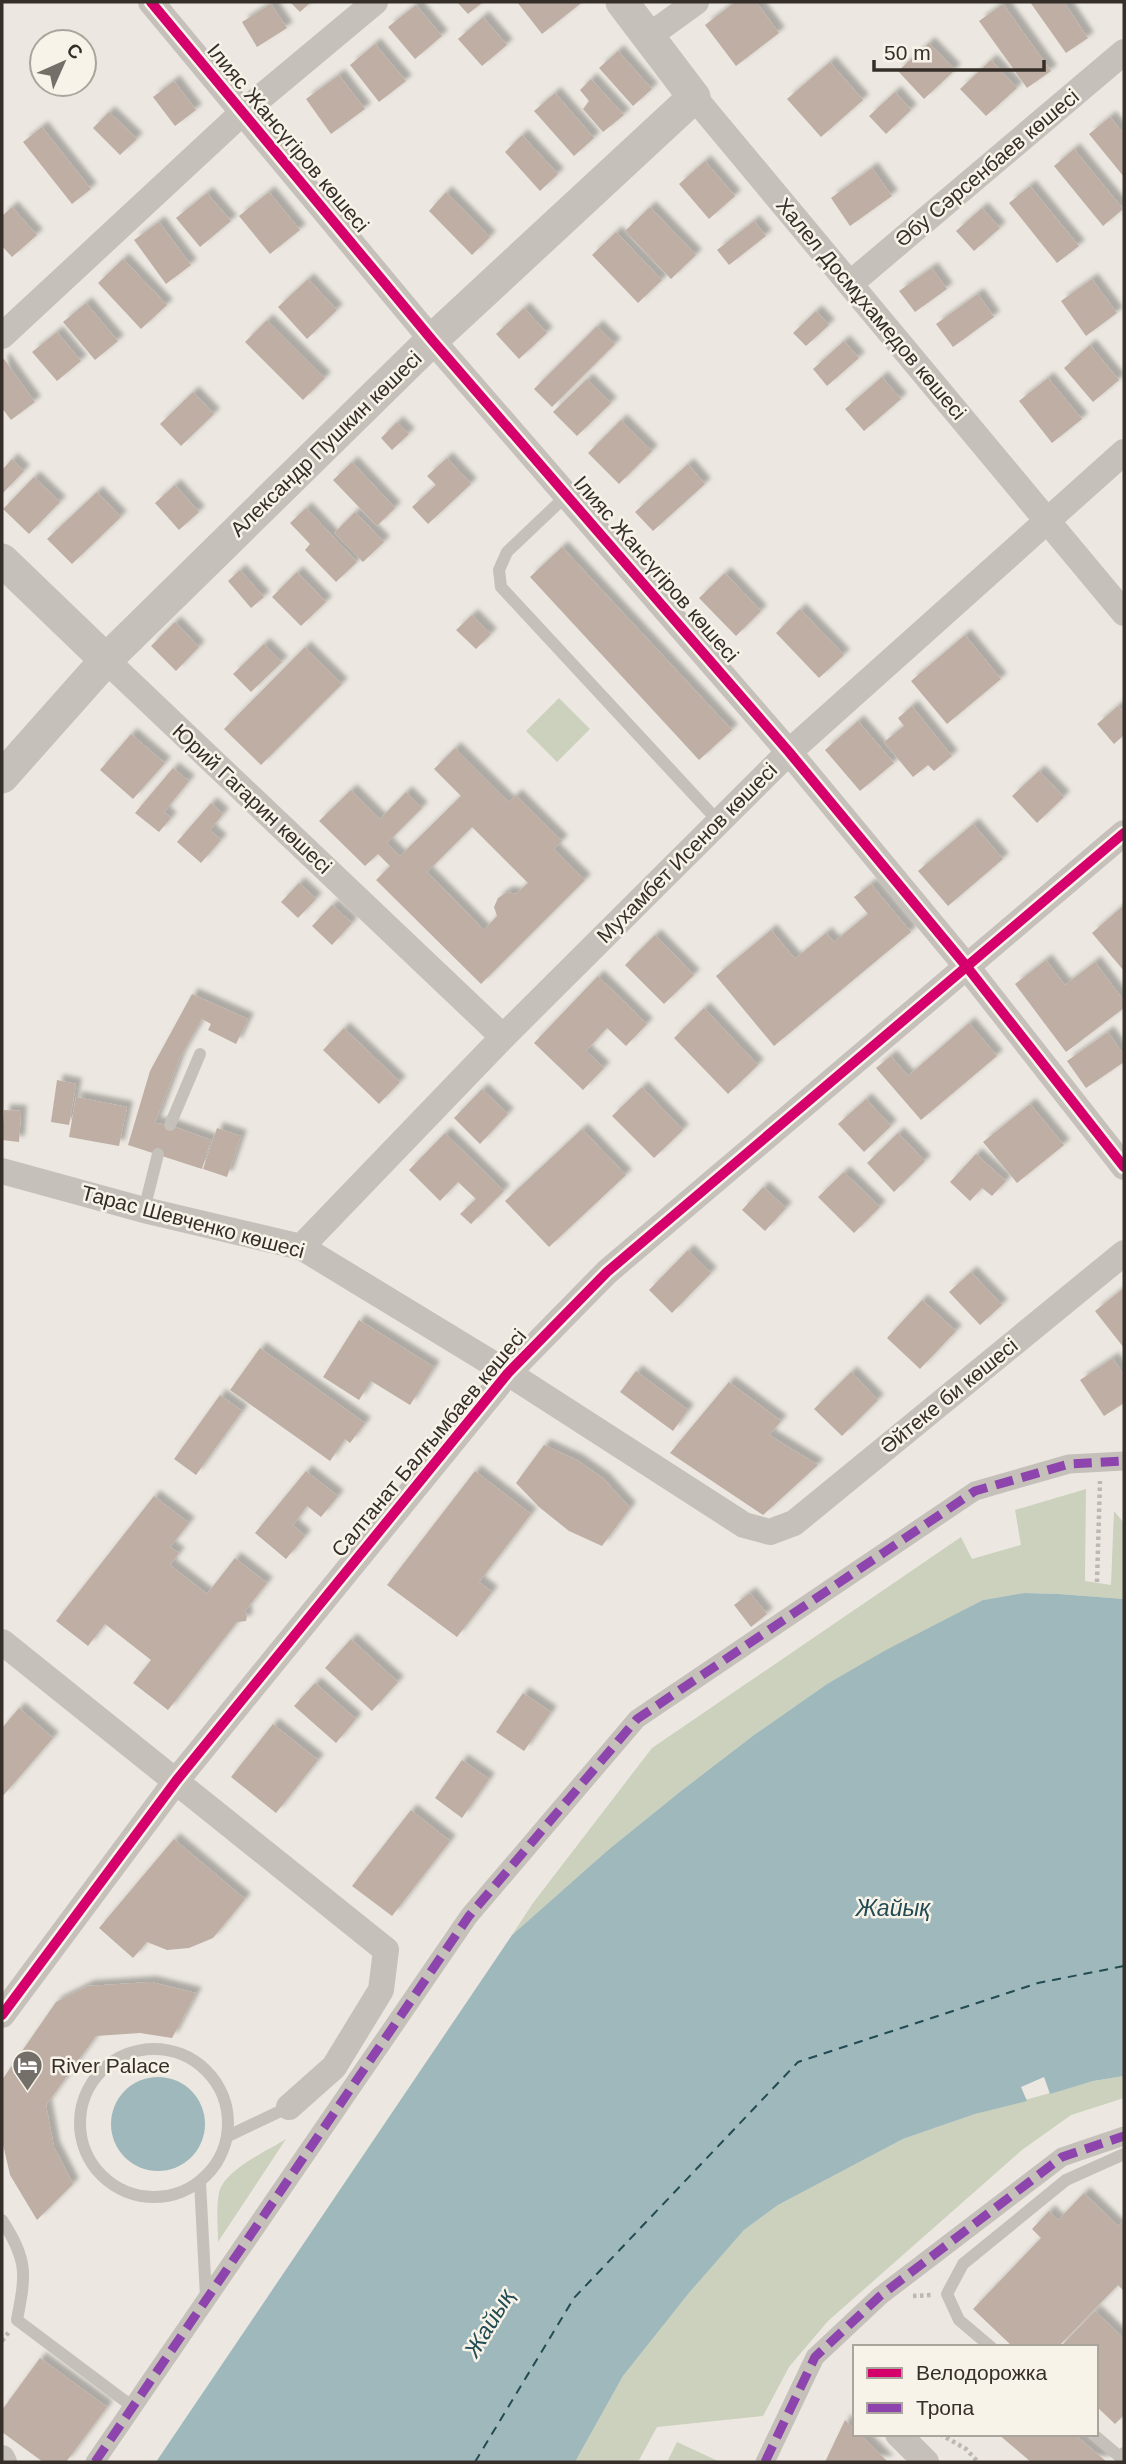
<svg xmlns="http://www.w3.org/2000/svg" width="1126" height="2464" font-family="Helvetica,sans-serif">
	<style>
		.green { fill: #cbd1bc }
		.water { fill: #9fb8bb }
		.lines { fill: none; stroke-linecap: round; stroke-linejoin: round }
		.ferry { stroke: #224b53; stroke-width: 2; stroke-dasharray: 9 7; stroke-linecap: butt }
		.building { fill: #beaea4; fill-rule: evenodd; filter: url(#shadow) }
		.path { stroke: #bdb8b3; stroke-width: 4.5; stroke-dasharray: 3.5 3.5; stroke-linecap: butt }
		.service { stroke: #c5c0ba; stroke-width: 12 }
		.pedestrian { stroke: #c5c0ba; stroke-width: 19 }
		.minor { stroke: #c5c0ba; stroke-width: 26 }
		.tertiary { stroke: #c5c0ba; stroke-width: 33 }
		.quiet { stroke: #8e44ad; stroke-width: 9; stroke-dasharray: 18 9; stroke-linecap: butt }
		.cycleway-casing { stroke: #f8f3e9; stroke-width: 15 }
		.cycleway { stroke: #d6006c; stroke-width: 10 }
		.labels { text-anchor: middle; stroke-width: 5; stroke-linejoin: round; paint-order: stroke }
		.street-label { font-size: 21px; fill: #352e29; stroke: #f8f3e9 }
		.poi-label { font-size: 21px; fill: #352e29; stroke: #f8f3e9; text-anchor: start }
		.water-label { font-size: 23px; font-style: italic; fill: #224b53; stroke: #f8f3e9 }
	</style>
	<defs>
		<filter id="shadow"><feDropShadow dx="6" dy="-6" stdDeviation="2" flood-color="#0004"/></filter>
	</defs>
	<rect width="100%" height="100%" fill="#ece8e1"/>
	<!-- green -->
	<g class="green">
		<polygon points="559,698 590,729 557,762 526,731"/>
		<polygon points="1086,1489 1085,1581 1111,1585 1114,1511 1124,1523 1124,1599 1059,1594 1024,1593 983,1600 827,1684 754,1735 681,1791 608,1850 512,1935 533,1903 652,1748 961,1537 972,1559 1021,1545 1015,1510"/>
		<polygon points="1124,2076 1124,2098 1071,2115 1022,2150 828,2321 789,2367 763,2416 657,2427 638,2462 575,2462 623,2376 689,2293 744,2230 778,2205 903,2139 975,2114 1093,2081"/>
		<path d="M286 2139 218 2242C218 2226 216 2208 219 2193 224 2170 267 2151 286 2139Z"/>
		<polygon points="677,2442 720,2462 667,2462"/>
	</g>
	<!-- water -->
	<g class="water">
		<polygon points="1024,1593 1059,1594 1124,1599 1124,2076 1093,2081 1050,2094 1044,2077 1021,2087 1027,2101 975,2114 903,2139 778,2205 744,2230 689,2293 623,2376 575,2462 156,2462 512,1935 608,1850 681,1791 754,1735 827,1684 886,1650 983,1600"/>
		<circle cx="158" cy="2124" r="47"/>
	</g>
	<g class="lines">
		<!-- ferry -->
		<polyline class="ferry" points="475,2462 574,2298 798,2062 1038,1983 1124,1966"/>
	</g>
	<!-- building -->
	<g class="building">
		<polygon points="290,2 311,2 300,12"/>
		<polygon points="457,2 483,2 468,14"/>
		<polygon points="517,2 578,2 580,4 542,34"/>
		<polygon points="735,2 756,2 779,33 736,66 705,25"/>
		<polygon points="1030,2 1064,2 1088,38 1066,53"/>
		<polygon points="271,4 287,28 257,47 242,22"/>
		<polygon points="1003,4 1051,71 1027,88 979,21"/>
		<polygon points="416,5 442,36 415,59 388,27"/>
		<polygon points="483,17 507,45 482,66 458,39"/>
		<polygon points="929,43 955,70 924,99 898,71"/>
		<polygon points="375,44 406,81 379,102 350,65"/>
		<polygon points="618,51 652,89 633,106 599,68"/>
		<polygon points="991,60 1017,88 986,116 960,89"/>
		<polygon points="830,62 863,100 821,137 787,99"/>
		<polygon points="339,75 365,109 331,134 306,99"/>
		<polygon points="591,79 624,115 603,132 583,109 589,101 580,90"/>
		<polygon points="174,81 196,110 175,126 153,97"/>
		<polygon points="895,92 911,110 886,134 869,116"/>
		<polygon points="555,93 594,138 574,156 534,111"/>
		<polygon points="109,112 137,139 120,155 93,128"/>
		<polygon points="1110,117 1124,134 1124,177 1089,134"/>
		<polygon points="42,127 91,189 72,204 23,142"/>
		<polygon points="522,135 558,174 540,191 505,152"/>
		<polygon points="1074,149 1123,209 1103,226 1054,166"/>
		<polygon points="705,161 735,196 709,219 679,184"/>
		<polygon points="872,168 892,196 850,226 831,198"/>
		<polygon points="1030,186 1079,246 1057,263 1009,203"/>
		<polygon points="269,192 300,230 270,254 239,216"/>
		<polygon points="446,192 490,237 472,255 429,211"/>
		<polygon points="207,193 231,221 200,247 176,218"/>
		<polygon points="12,207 37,235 12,257 2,246 2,216"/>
		<polygon points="650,207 696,255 671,279 625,231"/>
		<polygon points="982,208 1000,228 974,251 956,231"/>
		<polygon points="754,221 766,236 729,265 717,250"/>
		<polygon points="159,222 191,265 166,284 134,240"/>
		<polygon points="616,232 662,280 638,303 592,255"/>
		<polygon points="123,259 167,305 141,329 98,283"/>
		<polygon points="932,268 947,289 915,312 899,291"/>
		<polygon points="308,279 337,310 307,339 278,307"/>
		<polygon points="1092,279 1117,313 1086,336 1061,301"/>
		<polygon points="978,294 994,317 953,347 936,324"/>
		<polygon points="86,303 118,341 95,360 63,322"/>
		<polygon points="524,308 547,333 519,359 496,334"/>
		<polygon points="816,311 829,325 806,346 793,333"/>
		<polygon points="267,320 325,378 303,400 245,342"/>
		<polygon points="597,326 615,344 552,407 534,389"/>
		<polygon points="57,332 81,361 57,381 32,352"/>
		<polygon points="844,341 859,358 827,386 813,369"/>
		<polygon points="1090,345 1119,380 1093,402 1064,368"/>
		<polygon points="4,359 35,402 11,420 2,408 2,360"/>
		<polygon points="882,377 901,399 864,431 845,409"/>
		<polygon points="1048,378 1082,419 1052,443 1019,401"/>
		<polygon points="587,379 611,403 577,436 553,412"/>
		<polygon points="193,392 214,414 181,446 160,424"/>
		<polygon points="621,420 652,451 619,484 588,453"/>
		<polygon points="397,422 409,434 392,450 381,438"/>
		<polygon points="447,458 471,484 428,524 412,507 436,485 427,476"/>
		<polygon points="12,459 24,471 2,494 2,470"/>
		<polygon points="352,462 395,508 377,526 333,480"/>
		<polygon points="688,464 705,484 653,531 635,512"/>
		<polygon points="34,477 60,502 29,534 3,509"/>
		<polygon points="175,485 199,512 179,530 155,503"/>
		<polygon points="97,492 121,517 72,564 47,539"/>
		<polygon points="306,508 357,562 336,582 305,550 310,544 290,523"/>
		<polygon points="355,512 384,542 363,562 334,533"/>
		<polygon points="562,547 732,730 699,760 530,577"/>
		<polygon points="240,570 264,597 251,608 228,581"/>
		<polygon points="297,572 326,602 301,626 272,597"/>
		<polygon points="725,573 761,611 736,636 699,598"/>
		<polygon points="800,609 844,655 819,678 776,633"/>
		<polygon points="472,615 491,634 476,649 456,630"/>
		<polygon points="175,622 199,647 176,671 151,646"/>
		<polygon points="965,635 1001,679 947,724 911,681"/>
		<polygon points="264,644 282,662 251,692 233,674"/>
		<polygon points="305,647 342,684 261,765 224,729"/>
		<polygon points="912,706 952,756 934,771 928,765 913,777 884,742 904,726 898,718"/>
		<polygon points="1118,706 1124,713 1124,735 1114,744 1097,724"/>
		<polygon points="858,721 894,763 860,791 825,750"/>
		<polygon points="131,734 165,763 133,799 100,770"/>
		<path d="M455 748 509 802 516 795 562 841 554 849 585 880 481 984 376 880 390 866 378 854 365 866 319 821 351 790 380 819 406 792 422 808 387 843 400 856 461 796 434 769ZM472 827 528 883 516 894 507 892 498 898 494 907 497 916 484 930 427 872Z"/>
		<polygon points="173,768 189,781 164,812 171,818 159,832 135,813"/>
		<polygon points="1039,771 1064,797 1037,823 1012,796"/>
		<polygon points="211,803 223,814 210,830 221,840 201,863 177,842"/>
		<polygon points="973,824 1003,859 948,906 918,871"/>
		<polygon points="299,883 316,899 298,918 281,902"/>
		<polygon points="871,884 911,932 774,1046 716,976 771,930 795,959 826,933 834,942 868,914 854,897"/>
		<polygon points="332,905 352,923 332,945 312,926"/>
		<polygon points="1124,905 1124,971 1092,933"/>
		<polygon points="655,935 694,975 664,1004 625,965"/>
		<polygon points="1046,960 1065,985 1095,962 1124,1001 1124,1008 1066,1052 1015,984"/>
		<polygon points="598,976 647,1024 626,1046 607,1028 586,1051 604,1068 583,1090 534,1043"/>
		<polygon points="192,994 248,1019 236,1044 208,1030 211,1024 202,1019 180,1057 155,1123 170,1125 211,1140 202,1169 128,1145 150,1071"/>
		<polygon points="704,1008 758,1065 728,1094 674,1038"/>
		<polygon points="969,1023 997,1056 921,1120 876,1068 891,1056 908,1076"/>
		<polygon points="344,1028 400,1082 379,1104 323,1050"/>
		<polygon points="1108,1032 1124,1055 1124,1062 1086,1088 1067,1061"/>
		<polygon points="57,1080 76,1084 69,1125 51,1122"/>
		<polygon points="642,1087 683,1130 654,1158 612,1116"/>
		<polygon points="482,1089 508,1114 480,1144 454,1118"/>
		<polygon points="76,1097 127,1107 119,1146 69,1137"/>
		<polygon points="866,1099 891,1126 864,1152 838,1124"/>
		<polygon points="1030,1104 1064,1145 1017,1183 983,1142"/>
		<polygon points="4,1110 21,1111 19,1142 2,1140"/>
		<polygon points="217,1128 241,1136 227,1177 203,1169"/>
		<polygon points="582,1129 626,1175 549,1247 505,1201"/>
		<polygon points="445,1133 504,1191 471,1224 460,1214 476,1199 458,1182 440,1201 409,1170"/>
		<polygon points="898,1133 925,1161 894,1192 867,1163"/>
		<polygon points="976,1154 1006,1181 992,1196 982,1188 970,1201 950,1182"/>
		<polygon points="844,1172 880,1207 854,1233 818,1197"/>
		<polygon points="763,1187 786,1208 765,1231 742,1210"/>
		<polygon points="688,1250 711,1273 672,1313 649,1290"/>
		<polygon points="971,1272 1002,1305 980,1325 949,1292"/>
		<polygon points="1124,1288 1124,1348 1095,1311"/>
		<polygon points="922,1300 956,1331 920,1369 887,1338"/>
		<polygon points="359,1320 434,1367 410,1405 371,1381 359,1400 323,1377"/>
		<polygon points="260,1348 365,1423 350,1443 345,1439 330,1461 230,1390"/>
		<polygon points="1113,1358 1124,1376 1124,1403 1104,1416 1080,1380"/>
		<polygon points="636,1371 688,1410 673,1431 620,1392"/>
		<polygon points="851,1372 878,1400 842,1436 814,1409"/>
		<polygon points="729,1382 781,1421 769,1435 818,1465 763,1515 670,1453"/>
		<polygon points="220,1395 242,1411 196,1475 174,1459"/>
		<polygon points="544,1445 577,1460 604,1479 630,1508 602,1546 569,1531 539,1507 516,1483"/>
		<polygon points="306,1471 338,1496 321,1517 307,1506 293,1525 305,1536 286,1559 255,1533"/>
		<polygon points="475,1471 531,1514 479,1582 492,1592 457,1637 387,1585"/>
		<polygon points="154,1496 189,1523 170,1547 179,1553 170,1565 207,1594 235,1558 267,1583 245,1611 247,1616 246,1621 237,1622 168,1710 133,1683 151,1660 105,1624 88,1646 56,1621"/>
		<polygon points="750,1593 767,1614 751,1627 734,1605"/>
		<polygon points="351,1639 398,1682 372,1711 325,1668"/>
		<polygon points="315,1683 356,1719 336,1743 294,1706"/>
		<polygon points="523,1693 551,1712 524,1751 496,1732"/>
		<polygon points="19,1708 53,1738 2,1797 2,1728"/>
		<polygon points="273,1724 318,1760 276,1813 231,1777"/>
		<polygon points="462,1760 489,1779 462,1818 435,1798"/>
		<polygon points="411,1810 450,1841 392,1916 352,1886"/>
		<polygon points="174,1839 245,1899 213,1938 189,1948 167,1950 147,1942 133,1958 99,1928"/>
		<polygon points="151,1982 196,1993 172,2038 140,2033 96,2036 46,2105 54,2147 73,2184 37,2220 10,2175 2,2140 2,2080 56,2002 88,1986"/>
		<polygon points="1084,2193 1118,2226 1124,2220 1124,2291 1118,2285 1058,2347 1013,2347 973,2309 1041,2238 1032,2229 1049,2211 1058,2220"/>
		<polygon points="1095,2311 1124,2339 1124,2415 1115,2424 1096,2406 1096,2347 1060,2347"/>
		<polygon points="40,2358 107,2407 66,2462 43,2462 2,2432 2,2410"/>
		<polygon points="845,2420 855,2430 855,2434 860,2434 888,2462 825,2462"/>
		<polygon points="998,2434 1074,2434 1107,2462 1031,2462"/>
	</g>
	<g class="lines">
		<!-- path -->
		<g class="path">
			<polyline points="1097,1582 1100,1481"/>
			<polyline points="913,2296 932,2295"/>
			<polyline points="2,2341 9,2332"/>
			<polyline points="940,2434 966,2449 978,2462"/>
		</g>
		<!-- service -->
		<g class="service">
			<polyline points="567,495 507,552 499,570 501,587 719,822"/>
			<polyline points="170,1125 200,1054"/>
			<polyline points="144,1210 158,1154"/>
			<circle cx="154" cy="2123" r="74"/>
			<polyline points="228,2136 289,2107"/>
			<polyline points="200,2182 206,2297"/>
			<path d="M2 2220C28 2261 26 2273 17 2320L133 2407"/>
			<polyline points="991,2347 959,2320 947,2294 963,2264 1066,2180 1124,2154"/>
			<polyline points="1093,2434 1120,2457 1124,2453"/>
		</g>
		<!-- pedestrian -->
		<g class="pedestrian">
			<polyline points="95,2462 469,1916 637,1719 975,1491 1069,1464 1124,1461"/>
			<polyline points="765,2462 815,2357 880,2296 1062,2157 1124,2136"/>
		</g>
		<!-- minor -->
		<g class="minor">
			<polyline points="151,2 432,340 789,752 967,967 1124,1167"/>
			<polyline points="649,36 696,2"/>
			<polyline points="694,97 1124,613"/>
			<polyline points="851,283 1124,52"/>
			<polyline points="2,336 242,113 375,2"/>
			<polyline points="106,660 503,1037"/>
			<polyline points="2,1171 144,1210 301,1247 508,1373 744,1525 770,1532 794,1523 1124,1253"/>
			<polyline points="301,1247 503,1037 789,752 1124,452"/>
			<polyline points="2,1642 386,1950 381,1990 334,2067 289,2107"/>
			<polyline points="2,2015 176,1781 508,1373 607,1272 1124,833"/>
			<polyline points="898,2434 926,2462"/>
			<polyline points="2,2458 4,2462"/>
		</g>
		<!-- tertiary -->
		<g class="tertiary">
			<polyline points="2,560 106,660"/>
			<polyline points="2,777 106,660 432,340 694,97 622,2"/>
		</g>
		<!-- quiet -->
		<g class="quiet">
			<polyline points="95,2462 469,1916 637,1719 975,1491 1069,1464 1124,1461"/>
			<polyline points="765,2462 815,2357 880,2296 1062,2157 1124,2136"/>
		</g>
		<defs>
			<g id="cycleway">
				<polyline points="151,2 432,340 789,752 967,967 1124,1167"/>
				<polyline points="2,2015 176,1781 508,1373 607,1272 1124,833"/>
			</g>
		</defs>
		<!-- cycleway casing -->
		<use href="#cycleway" class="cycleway-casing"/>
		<!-- cycleway -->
		<use href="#cycleway" class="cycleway"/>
	</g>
	<!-- icons -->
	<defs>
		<symbol id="hotel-pin" viewBox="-11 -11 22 30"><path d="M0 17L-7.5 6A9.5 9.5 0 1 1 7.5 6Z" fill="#756f69" stroke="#f8f3e9"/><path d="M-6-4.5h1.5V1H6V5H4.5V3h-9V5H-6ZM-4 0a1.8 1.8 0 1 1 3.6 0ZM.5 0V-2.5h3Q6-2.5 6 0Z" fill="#fff"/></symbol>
	</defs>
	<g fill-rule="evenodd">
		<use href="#hotel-pin" x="10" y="2048" width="35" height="47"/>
	</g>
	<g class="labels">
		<!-- street labels -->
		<g class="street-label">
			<text transform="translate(288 138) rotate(50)" y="7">Ілияс Жансүгіров көшесі</text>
			<text transform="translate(987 168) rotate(-40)" y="7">Әбу Сәрсенбаев көшесі</text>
			<text transform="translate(871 309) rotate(50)" y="7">Халел Досмұхамедов көшесі</text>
			<text transform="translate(326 444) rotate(-44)" y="7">Александр Пушкин көшесі</text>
			<text transform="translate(656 569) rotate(49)" y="7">Ілияс Жансүгіров көшесі</text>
			<text transform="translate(252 799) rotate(43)" y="7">Юрий Гагарин көшесі</text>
			<text transform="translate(687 853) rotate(-45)" y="7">Мухамбет Исенов көшесі</text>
			<text transform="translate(193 1222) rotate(15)" y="7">Тарас Шевченко көшесі</text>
			<text transform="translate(949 1396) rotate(-39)" y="7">Әйтеке би көшесі</text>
			<text transform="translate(429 1443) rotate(-50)" y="7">Салтанат Балғымбаев көшесі</text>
		</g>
		<!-- poi labels -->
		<g class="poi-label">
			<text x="51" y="2073">River Palace</text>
		</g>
		<!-- water labels -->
		<g class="water-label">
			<text x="893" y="1916">Жайық</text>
			<text transform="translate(489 2323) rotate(-59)" y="8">Жайық</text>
		</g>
	</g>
	<!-- border -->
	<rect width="1126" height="2464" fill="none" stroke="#352e29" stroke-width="7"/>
	<!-- legend -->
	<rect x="853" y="2345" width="245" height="91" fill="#f8f3e9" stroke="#aaa49c" stroke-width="2"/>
	<rect x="867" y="2368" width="35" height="10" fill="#d6006c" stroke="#aaa49c" stroke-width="2"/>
	<text x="916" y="2380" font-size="21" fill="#352e29">Велодорожка</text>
	<rect x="867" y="2403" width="35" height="10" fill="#8e44ad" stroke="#aaa49c" stroke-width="2"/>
	<text x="916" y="2415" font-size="21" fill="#352e29">Тропа</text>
	<!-- north arrow -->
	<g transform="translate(63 63) rotate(45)"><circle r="33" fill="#f8f3e9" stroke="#aaa49c" stroke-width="2"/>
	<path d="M0-5L12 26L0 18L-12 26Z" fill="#756f69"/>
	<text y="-10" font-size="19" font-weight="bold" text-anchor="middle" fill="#352e29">С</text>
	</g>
	<!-- scale -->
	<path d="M874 60v10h170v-10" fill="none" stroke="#352e29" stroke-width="3.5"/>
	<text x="884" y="60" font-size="21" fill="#352e29" stroke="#f8f3e9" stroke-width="5" paint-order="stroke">50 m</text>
</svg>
